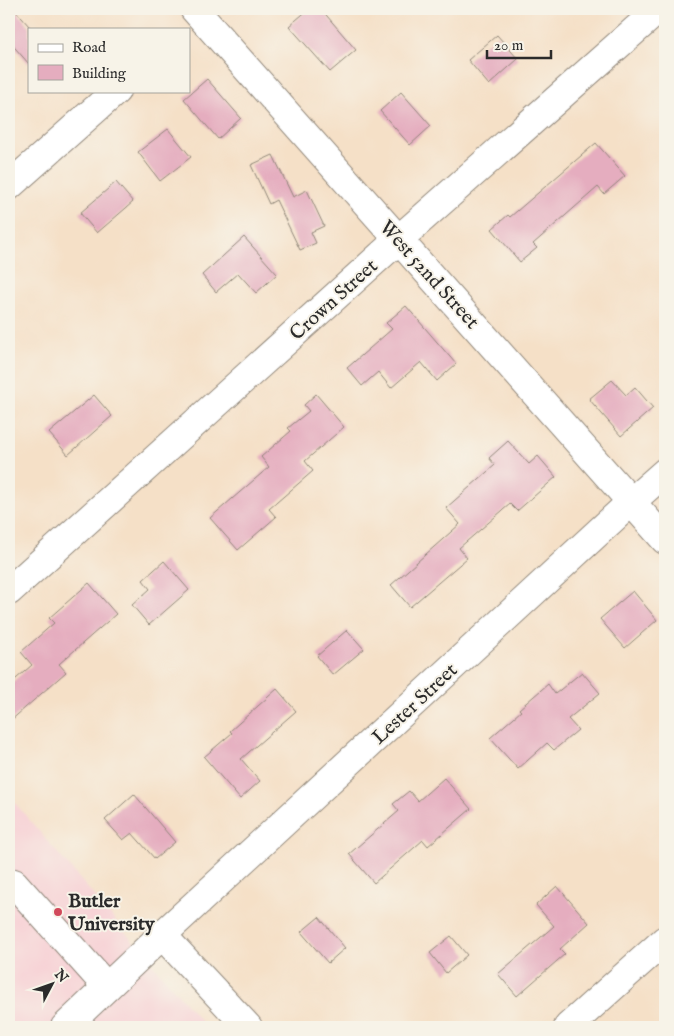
<svg xmlns="http://www.w3.org/2000/svg" width="674" height="1036" font-family="'IM FELL English',serif">
	<style>
		.built { fill: #f7cfd4 }
		.building { fill: #e5adbf }
		.lines { fill: none; stroke-linecap: round; stroke-linejoin: round }
		.minor-casing { stroke: #908679; stroke-width: 30 }
		.minor { stroke: #fff; stroke-width: 28 }
		.poi-dot { fill: #d1495b; stroke: #f7f3e8; stroke-width: 2 }
		.labels { text-anchor: middle; stroke-width: 4; stroke-linejoin: round; paint-order: stroke }
		.street-label { font-size: 20px; fill: #2b2b2b; stroke: #f7f3e8 }
		.poi-label { font-size: 20px; font-weight: bold; fill: #2b2b2b; stroke: #f7f3e8; text-anchor: start }
	</style>
	<rect width="100%" height="100%" fill="#f7f3e8"/>
	<filter id="ink" filterUnits="userSpaceOnUse"><feTurbulence type="fractalNoise" baseFrequency=".02" numOctaves="2"/><feDisplacementMap in="SourceGraphic" scale="10" xChannelSelector="R" yChannelSelector="G"/><feConvolveMatrix kernelMatrix="1 2 1 2 8 2 1 2 1" color-interpolation-filters="sRGB"/></filter>
	<filter id="wash" filterUnits="userSpaceOnUse"><feTurbulence type="fractalNoise" baseFrequency=".0096" numOctaves="4" result="noise"/><feDisplacementMap in="SourceGraphic" scale="20" xChannelSelector="R" yChannelSelector="G"/><feGaussianBlur stdDeviation="1.12" result="paint"/><feColorMatrix in="noise" values="0 0 0 0 0 0 0 0 0 0 0 0 0 0 0 0 0 1.4 0 .05"/><feComposite in="paint" operator="in"/></filter>
	<g filter="url(#wash)">
		<rect width="100%" height="100%" fill="#f5e0c7"/>
		<!-- built -->
		<polygon class="built" points="9,796 206,1027 9,1027"/>
		<g id="blocks">
			<!-- building -->
			<g class="building">
				<polygon points="9,9 14,9 29,26 29,64 9,41"/>
				<polygon points="309,9 321,9 356,50 330,72 289,26"/>
				<polygon points="497,35 518,59 489,85 468,60"/>
				<polygon points="207,79 241,118 218,139 184,99"/>
				<polygon points="401,92 431,126 410,145 380,111"/>
				<polygon points="168,129 191,157 160,181 138,152"/>
				<polygon points="596,143 625,176 604,194 598,187 533,244 537,248 520,262 492,229 508,215 510,217"/>
				<polygon points="273,155 293,197 307,190 324,226 311,232 316,243 300,250 276,200 269,204 251,165"/>
				<polygon points="116,182 133,202 97,233 80,213"/>
				<polygon points="244,237 277,274 256,293 238,273 216,292 202,275"/>
				<polygon points="406,306 456,364 437,381 421,362 391,388 378,372 362,386 347,368 392,329 386,323"/>
				<polygon points="612,380 626,395 635,387 653,408 621,436 589,399"/>
				<polygon points="316,394 344,427 305,461 313,471 269,509 276,517 238,550 210,518 269,467 261,457 291,431 288,428 309,411 304,405"/>
				<polygon points="94,395 112,416 68,455 49,433"/>
				<polygon points="508,441 529,464 538,456 556,477 517,511 510,504 459,548 467,558 410,607 391,585 460,524 446,508 495,465 489,458"/>
				<polygon points="164,561 189,590 149,625 132,605 150,589 143,580"/>
				<polygon points="89,583 116,614 59,664 66,672 9,722 9,685 32,665 21,652 54,623 49,618"/>
				<polygon points="633,591 657,620 625,648 600,619"/>
				<polygon points="347,630 364,649 333,675 317,656"/>
				<polygon points="582,672 600,693 568,719 578,730 554,750 547,743 518,769 490,738 521,711 519,709 548,684 555,694"/>
				<polygon points="277,689 296,711 241,759 260,781 240,799 204,757 232,733 230,731"/>
				<polygon points="444,778 471,809 428,846 423,840 374,883 349,854 399,811 393,804 409,791 418,801"/>
				<polygon points="134,794 175,842 155,859 132,833 123,840 105,820"/>
				<polygon points="557,886 589,923 560,949 565,954 517,996 498,974 554,926 536,905"/>
				<polygon points="319,917 345,948 328,963 301,932"/>
				<polygon points="451,936 467,955 446,973 430,953"/>
			</g>
		</g>
	</g>
	<g filter="url(#ink)">
		<use href="#blocks" fill-opacity="0" stroke="#908679" stroke-width="1"/>
		<g class="lines">
			<defs>
				<g id="minor">
					<polyline points="194,9 665,540"/>
					<polyline points="9,186 116,91"/>
					<polyline points="9,591 399,239 659,9"/>
					<polyline points="9,882 14,883 107,987"/>
					<polyline points="162,935 248,1027"/>
					<polyline points="65,1027 162,935 631,502 665,472"/>
					<polyline points="568,1027 665,940"/>
				</g>
			</defs>
			<!-- minor casing -->
			<use href="#minor" class="minor-casing"/>
			<!-- minor -->
			<use href="#minor" class="minor"/>
		</g>
	</g>
	<!-- markers -->
	<circle class="poi-dot" cx="58" cy="912" r="5"/>
	<g class="labels">
		<!-- street labels -->
		<g class="street-label">
			<text transform="translate(430 274) rotate(48)" y="7">West 52nd Street</text>
			<text transform="translate(333 299) rotate(-42)" y="7">Crown Street</text>
			<text transform="translate(414 703) rotate(-43)" y="7">Lester Street</text>
		</g>
		<!-- poi labels -->
		<g class="poi-label">
			<text x="68" y="907">Butler<tspan x="68" dy="23">University</tspan></text>
		</g>
	</g>
	<!-- margin -->
	<rect width="674" height="1036" fill="none" stroke="#f7f3e8" stroke-width="30"/>
	<!-- legend -->
	<rect x="28" y="28" width="162" height="65" fill="#f7f3e8" stroke="#a5a39c"/>
	<rect x="38" y="44" width="25" height="8" fill="#ffffff" stroke="#a5a39c"/>
	<text x="72" y="52" font-size="15" fill="#2b2b2b">Road</text>
	<rect x="38" y="65" width="25" height="15" fill="#e5adbf" stroke="#a5a39c"/>
	<text x="72" y="78" font-size="15" fill="#2b2b2b">Building</text>
	<!-- north arrow -->
	<g transform="translate(52 984) rotate(49)" stroke="#f7f3e8" stroke-width="4" paint-order="stroke">
	<path d="M0-4L9 19L0 12L-9 19Z" fill="#2b2b2b"/>
	<text y="-8" font-size="14" font-weight="bold" text-anchor="middle" fill="#2b2b2b">N</text>
	</g>
	<!-- scale -->
	<path d="M487 50v8h64v-8" fill="none" stroke="#2b2b2b" stroke-width="2.5"/>
	<text x="494" y="50" font-size="15" fill="#2b2b2b" stroke="#f7f3e8" stroke-width="4" paint-order="stroke">20 m</text>
</svg>
